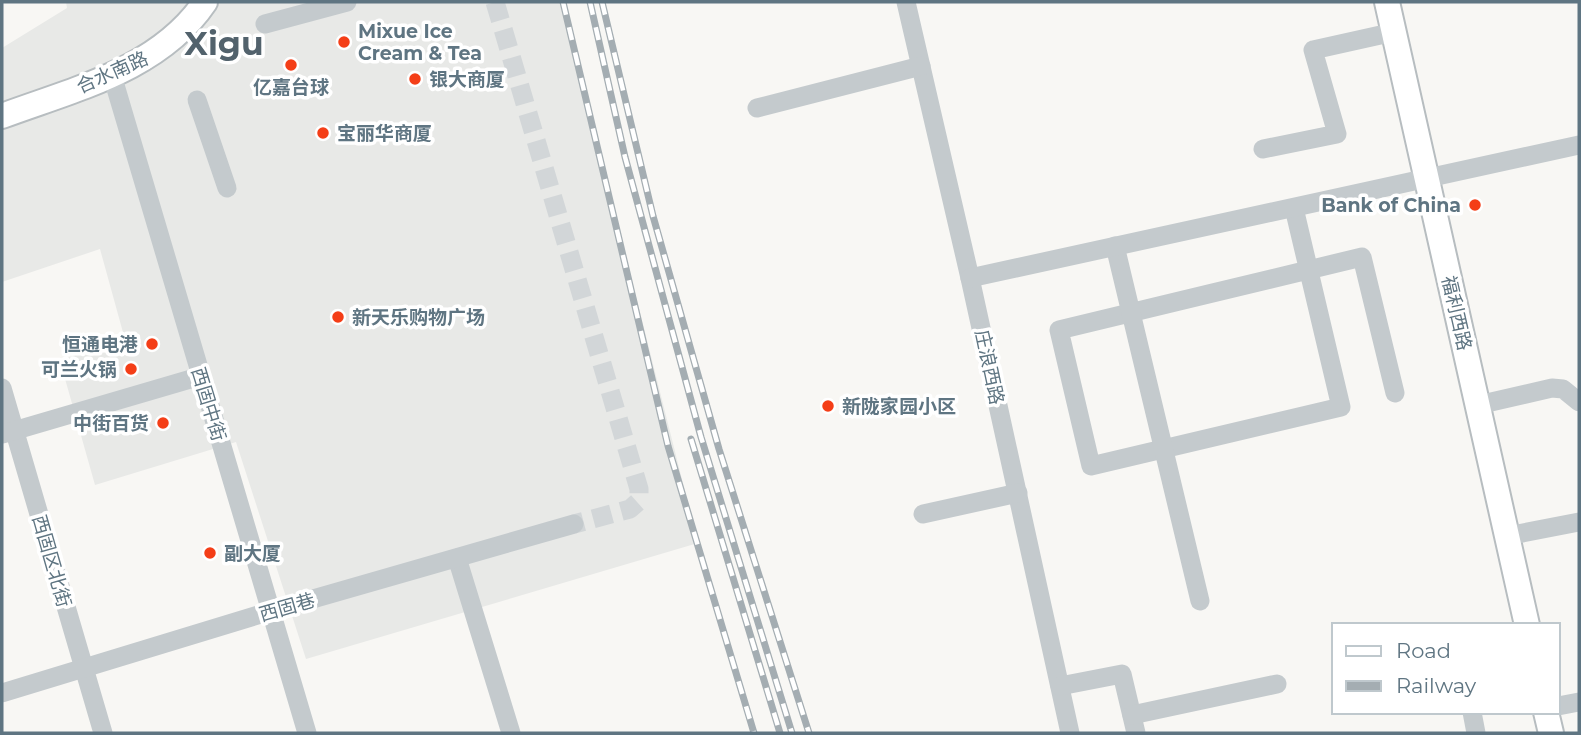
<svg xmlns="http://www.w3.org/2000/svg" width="1581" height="735" font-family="Montserrat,'Noto Sans SC',sans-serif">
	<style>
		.built { fill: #e8e9e7 }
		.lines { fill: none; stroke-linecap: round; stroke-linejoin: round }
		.minor-tunnel { stroke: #d2d6d8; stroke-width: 19; stroke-dasharray: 19 10; stroke-linecap: butt }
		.major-casing { stroke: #b7bdc0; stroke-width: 28 }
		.minor { stroke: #c4cacd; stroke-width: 19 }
		.major { stroke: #fff; stroke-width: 24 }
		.rail-casing { stroke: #a4adb2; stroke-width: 7 }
		.rail { stroke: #fff; stroke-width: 4.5; stroke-dasharray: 13; stroke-linecap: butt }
		.poi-dot { fill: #f43e17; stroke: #fff; stroke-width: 2.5 }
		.labels { text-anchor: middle; stroke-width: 7; stroke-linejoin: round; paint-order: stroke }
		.poi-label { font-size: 19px; font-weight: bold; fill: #5f7582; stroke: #fff; text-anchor: start }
		.street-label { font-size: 19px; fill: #5f7582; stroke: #fff }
		.town-label { font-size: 33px; font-weight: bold; fill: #52626c; stroke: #fff }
	</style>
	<rect width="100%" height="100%" fill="#f8f7f4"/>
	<!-- built -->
	<polygon class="built" points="66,2 562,2 698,543 306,659 236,442 95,485 60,361 124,336 100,249 2,282 2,48 67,8"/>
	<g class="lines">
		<!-- minor-tunnel -->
		<polyline class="minor-tunnel" points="495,2 639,489 639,501 630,509 574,524"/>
		<defs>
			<g id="major">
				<polyline points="1387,2 1527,625"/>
				<path d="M2 116C74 89 159 70 205 2"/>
				<polyline points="1546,712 1551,733"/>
			</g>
		</defs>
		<!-- major casing -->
		<use href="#major" class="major-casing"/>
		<!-- minor -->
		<g class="minor">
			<polyline points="906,2 970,278 1070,733"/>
			<polyline points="265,24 347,2"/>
			<polyline points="112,75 307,733"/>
			<polyline points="197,100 227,188"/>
			<polyline points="757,108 921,66"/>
			<polyline points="1263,149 1337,134 1313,50 1394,32"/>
			<path d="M1294 208 1341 407 1091 466 1059 330C1160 306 1261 281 1362 257L1395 393"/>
			<polyline points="1115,246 1200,601"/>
			<polyline points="970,278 1579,145"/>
			<polyline points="2,388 103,733"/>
			<polyline points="1478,405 1552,388 1563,389 1579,402"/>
			<polyline points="3,434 201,376"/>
			<polyline points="923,514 1018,493"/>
			<polyline points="1507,536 1579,522"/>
			<polyline points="457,558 511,733"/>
			<polyline points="1060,686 1122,674 1136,733"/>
			<polyline points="2,693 271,611 574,524"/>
			<polyline points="1558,706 1579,702"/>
			<polyline points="1472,712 1476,733"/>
			<polyline points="1132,715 1277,684"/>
		</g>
		<!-- major -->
		<use href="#major" class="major"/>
		<defs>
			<g id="rail">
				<polyline points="563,2 668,446 754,733"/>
				<polyline points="590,2 625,157 701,437 792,733"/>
				<polyline points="602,2 653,216 719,449 809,733"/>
				<polyline points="691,439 780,733"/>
			</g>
		</defs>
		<!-- rail casing -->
		<use href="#rail" class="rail-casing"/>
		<!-- rail -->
		<use href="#rail" class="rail"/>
	</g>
	<!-- markers -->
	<g class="poi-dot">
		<circle cx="344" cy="42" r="7"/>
		<circle cx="291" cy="65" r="7"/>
		<circle cx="415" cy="79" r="7"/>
		<circle cx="323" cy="133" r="7"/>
		<circle cx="1475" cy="205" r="7"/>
		<circle cx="338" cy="317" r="7"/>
		<circle cx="152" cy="344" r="7"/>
		<circle cx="131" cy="369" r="7"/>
		<circle cx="828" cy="406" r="7"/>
		<circle cx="163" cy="423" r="7"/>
		<circle cx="210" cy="553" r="7"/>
	</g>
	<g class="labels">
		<!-- poi labels -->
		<g class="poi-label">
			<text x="358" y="38">Mixue Ice<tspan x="358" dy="22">Cream &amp; Tea</tspan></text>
			<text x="429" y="86">银大商厦</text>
			<text x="291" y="94" text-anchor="middle">亿嘉台球</text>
			<text x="337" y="140">宝丽华商厦</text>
			<text x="1461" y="212" text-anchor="end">Bank of China</text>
			<text x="352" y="324">新天乐购物广场</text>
			<text x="138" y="351" text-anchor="end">恒通电港</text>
			<text x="117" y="376" text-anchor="end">可兰火锅</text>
			<text x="842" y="413">新陇家园小区</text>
			<text x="149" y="430" text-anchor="end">中街百货</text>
			<text x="224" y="560">副大厦</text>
		</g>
		<!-- street labels -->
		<g class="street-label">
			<text transform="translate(112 72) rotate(-24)" y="7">合水南路</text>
			<text transform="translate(1457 313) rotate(77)" y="7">福利西路</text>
			<text transform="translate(990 367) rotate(78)" y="7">庄浪西路</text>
			<text transform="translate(209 404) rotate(73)" y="7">西固中街</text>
			<text transform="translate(52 561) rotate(74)" y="7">西固区北街</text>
			<text transform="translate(287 607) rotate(-16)" y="7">西固巷</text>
		</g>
		<!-- town labels -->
		<g class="town-label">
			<text x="224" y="55">Xigu</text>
		</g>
	</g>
	<!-- border -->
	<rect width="1581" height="735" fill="none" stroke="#5f7582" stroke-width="7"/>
	<!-- legend -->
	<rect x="1332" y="623" width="228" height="91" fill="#ffffff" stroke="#bfc8cd" stroke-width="2"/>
	<rect x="1346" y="646" width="35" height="10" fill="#ffffff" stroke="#bfc8cd" stroke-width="2"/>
	<text x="1396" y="658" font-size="21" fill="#5f7582">Road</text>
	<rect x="1346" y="681" width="35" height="10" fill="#a4adb2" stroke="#bfc8cd" stroke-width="2"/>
	<text x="1396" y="693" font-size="21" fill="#5f7582">Railway</text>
</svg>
